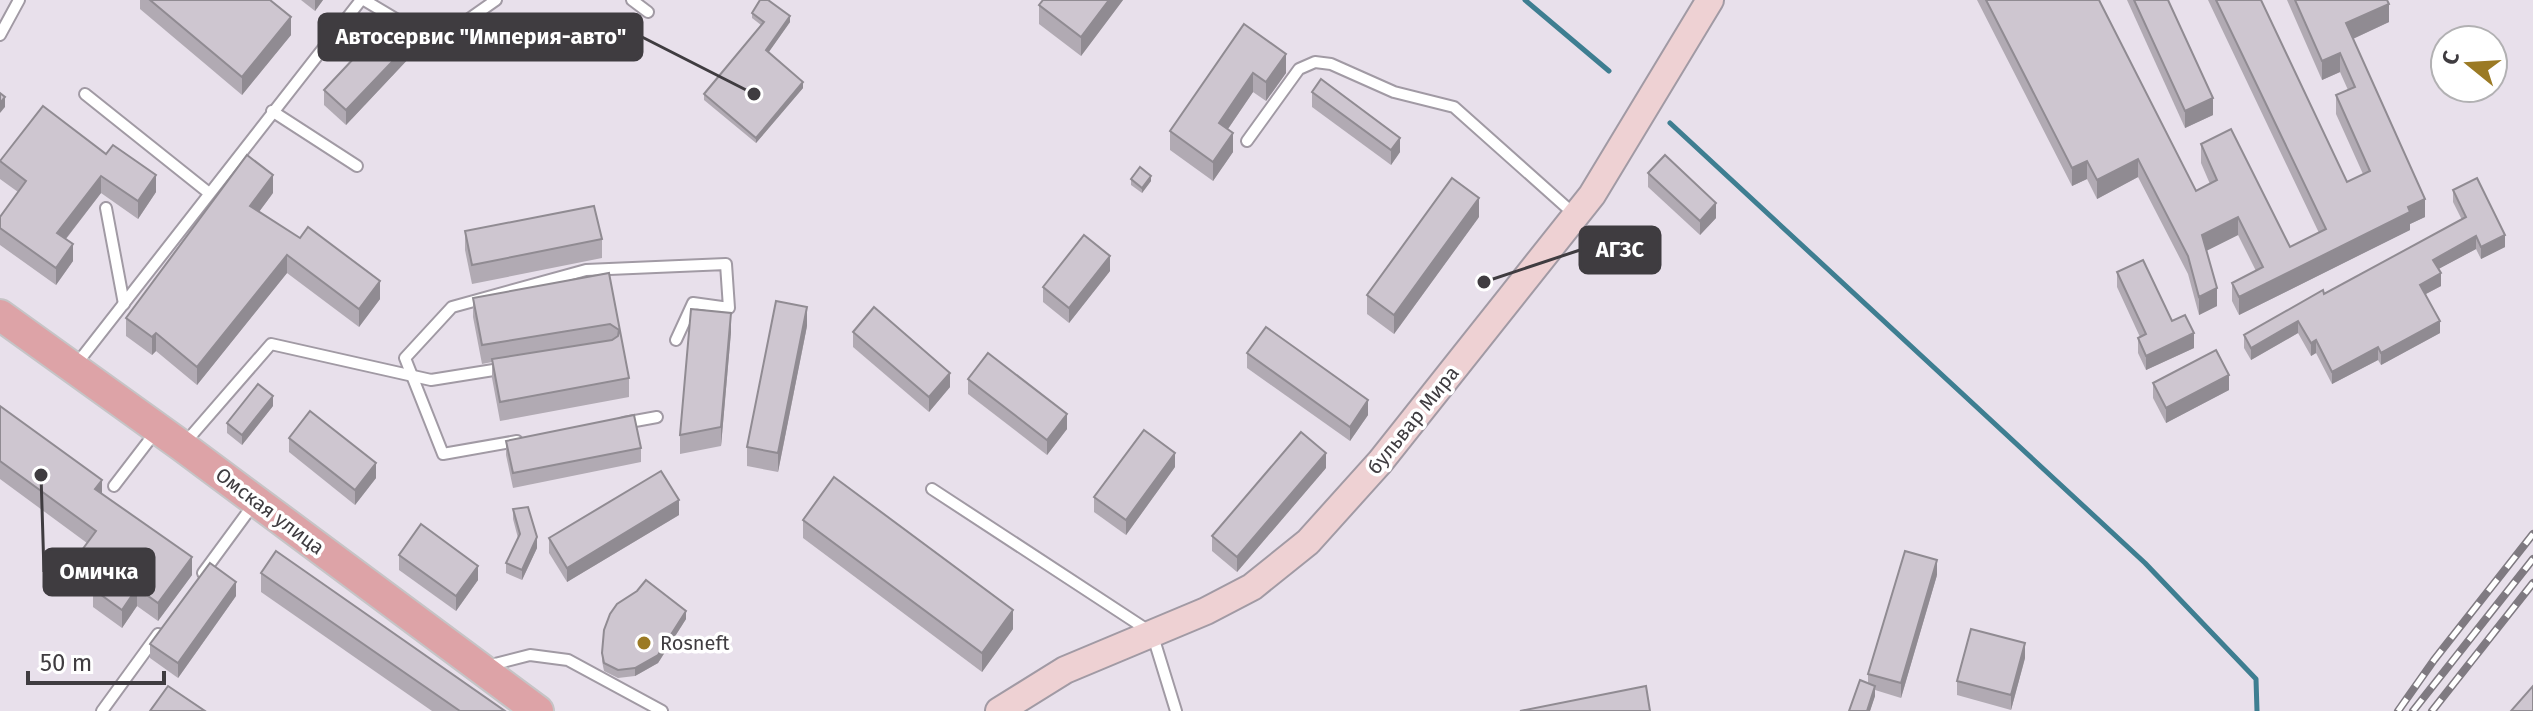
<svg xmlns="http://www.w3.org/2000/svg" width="2533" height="711" font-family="'Fira Sans',sans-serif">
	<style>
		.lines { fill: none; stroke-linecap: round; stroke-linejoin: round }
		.stream { stroke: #3e7e91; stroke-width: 5 }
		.lane-casing { stroke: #a19aa4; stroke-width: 14 }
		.secondary-casing { stroke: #a19aa4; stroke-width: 30 }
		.primary-casing { stroke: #c5c4c6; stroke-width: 34 }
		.lane { stroke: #fff; stroke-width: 10 }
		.secondary { stroke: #eed1d3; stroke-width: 26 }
		.primary { stroke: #dda3a7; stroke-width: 30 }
		.rail-casing { stroke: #7f7a81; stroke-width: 8 }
		.rail { stroke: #fff; stroke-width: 5; stroke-dasharray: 15; stroke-linecap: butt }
		.wall { fill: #b1aab3 }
		.shaded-wall { fill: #908b92 }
		.building { fill: #cec6d0; stroke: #908b92; stroke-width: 2 }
		.poi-dot { fill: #9b7a24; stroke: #fff; stroke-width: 3 }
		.labels { text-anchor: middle; stroke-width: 7; stroke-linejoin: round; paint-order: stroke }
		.street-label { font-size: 20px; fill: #3f3c40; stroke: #fff }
		.poi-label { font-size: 20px; fill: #3f3c40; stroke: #fff; text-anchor: start }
		.leader { fill: none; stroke: #3f3c40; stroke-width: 3 }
		.callout-dot { fill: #3f3c40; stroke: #fff; stroke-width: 3 }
		.callout { fill: #3f3c40; stroke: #3f3c40; stroke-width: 3 }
		.callout-label { font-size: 22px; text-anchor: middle; font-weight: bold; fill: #fff }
	</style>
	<rect width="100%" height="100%" fill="#e8e0eb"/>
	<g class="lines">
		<!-- stream -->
		<g class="stream">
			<polyline points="1525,0 1609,71"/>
			<polyline points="1670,123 2145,563 2256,679 2257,711"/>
		</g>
		<defs>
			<g id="lane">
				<polyline points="364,0 411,28 449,33 496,0"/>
				<polyline points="632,0 648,12"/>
				<polyline points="0,35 19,0"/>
				<polyline points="85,94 209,193"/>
				<polyline points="272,111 357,166"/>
				<polyline points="1247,141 1299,69 1315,62 1331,64 1394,92 1454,107 1574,214"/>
				<polyline points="106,208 124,304"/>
				<polyline points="75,366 361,0"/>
				<polyline points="624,423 657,417"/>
				<polyline points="517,441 443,454 405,358 452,307 586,270 726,264 729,308 693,303 676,340"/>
				<polyline points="184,444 271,344 431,380 506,368"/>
				<polyline points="114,486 157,430"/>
				<polyline points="932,489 1152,633 1176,711"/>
				<polyline points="203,573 253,505"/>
				<polyline points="487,666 530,655 568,660 662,711"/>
				<polyline points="102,711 158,634"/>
			</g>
			<polyline id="secondary" points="999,711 1065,670 1206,611 1252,587 1308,542 1380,462 1592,195 1710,0"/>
			<polyline id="primary" points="0,315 182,446 538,711"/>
		</defs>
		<!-- lane casing -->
		<use href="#lane" class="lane-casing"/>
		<!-- secondary casing -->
		<use href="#secondary" class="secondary-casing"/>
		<!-- primary casing -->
		<use href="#primary" class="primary-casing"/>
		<!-- lane -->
		<use href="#lane" class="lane"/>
		<!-- secondary -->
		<use href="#secondary" class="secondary"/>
		<!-- primary -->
		<use href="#primary" class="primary"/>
		<defs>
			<g id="rail">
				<polyline points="2398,711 2434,660 2533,534"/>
				<polyline points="2413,711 2533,559"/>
				<polyline points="2432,711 2533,583"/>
			</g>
		</defs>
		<!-- rail casing -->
		<use href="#rail" class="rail-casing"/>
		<!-- rail -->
		<use href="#rail" class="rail"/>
	</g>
	<!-- wall -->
	<g class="wall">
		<polygon points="140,0 270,0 291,35 242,95 140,9"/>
		<polygon points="301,0 323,0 315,11"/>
		<polygon points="1123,0 1081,56 1039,24 1039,5"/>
		<polygon points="1977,0 2099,0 2196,191 2210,184 2201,163 2201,144 2290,247 2319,233 2208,0 2261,0 2347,182 2363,174 2336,114 2336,95 2348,90 2340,72 2322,80 2287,0 2387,0 2389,22 2353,39 2425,217 2410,224 2410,230 2239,315 2232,301 2232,283 2256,271 2238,235 2206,251 2217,306 2199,315 2188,274 2138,177 2097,199 2087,179 2072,186"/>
		<polygon points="2127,0 2168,0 2213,115 2185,128"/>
		<polygon points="752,13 790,22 768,53 803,88 756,143 704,100 704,94 761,25 752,18"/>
		<polygon points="1244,24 1286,73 1266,101 1253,92 1228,129 1233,152 1213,181 1170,150 1170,131"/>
		<polygon points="411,56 346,125 324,105 324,90"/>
		<polygon points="1312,92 1400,152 1391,165 1312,107"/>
		<polygon points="43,106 156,192 138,219 101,193 66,239 73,261 56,285 0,245 0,217 18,192 0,179 0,161"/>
		<polygon points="1648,173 1716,218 1700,235 1648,187"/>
		<polygon points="1131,179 1151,181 1142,193 1131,185"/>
		<polygon points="2453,190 2505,247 2481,259 2476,249 2438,269 2441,286 2426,294 2440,333 2381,365 2378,360 2332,384 2316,353 2311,356 2298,333 2251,360 2244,348 2244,335 2324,294 2462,220 2453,202"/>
		<polygon points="273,193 259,212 380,299 359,327 287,273 197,385 156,351 152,355 126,336 126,318"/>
		<polygon points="1479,217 1394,334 1367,314 1367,295"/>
		<polygon points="465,231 602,239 602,258 472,284 465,250"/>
		<polygon points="1110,271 1069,323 1043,302 1043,287"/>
		<polygon points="2117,272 2172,321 2194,348 2146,370 2138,353 2138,338 2140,337 2117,287"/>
		<polygon points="609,273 629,378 629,397 500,421 492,378 492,362 482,364 473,317 473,298"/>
		<polygon points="807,326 778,472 747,466 747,447"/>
		<polygon points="731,332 721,446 680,454 680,435"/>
		<polygon points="853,332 950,387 929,412 853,347"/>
		<polygon points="1247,353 1368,415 1350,441 1247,368"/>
		<polygon points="968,379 1067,429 1047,455 968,394"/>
		<polygon points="2153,383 2229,390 2166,423 2153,398"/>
		<polygon points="0,406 102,494 192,575 158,621 137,606 122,628 93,607 93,589 100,580 82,568 82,550 87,543 0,479"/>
		<polygon points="273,406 242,445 227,433 227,423"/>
		<polygon points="289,438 376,478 355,505 289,452"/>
		<polygon points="506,441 641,448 641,462 513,488 506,455"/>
		<polygon points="1175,467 1126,535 1094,512 1094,497"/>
		<polygon points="1326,468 1237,572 1212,551 1212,536"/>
		<polygon points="513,509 537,548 522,580 506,573 506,563 518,538 513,519"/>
		<polygon points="679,515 567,582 549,553 549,538"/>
		<polygon points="803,520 1013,629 982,672 803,538"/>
		<polygon points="399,555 478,580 456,611 399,570"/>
		<polygon points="261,573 505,711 432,711 261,592"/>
		<polygon points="1937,575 1901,698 1875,690 1875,696 1870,711 1849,711 1868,683 1868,674"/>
		<polygon points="236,596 178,678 150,658 150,644"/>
		<polygon points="686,619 658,663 635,676 618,678 604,671 602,661 604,630"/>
		<polygon points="2025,658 2011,710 1957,695 1957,681"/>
	</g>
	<!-- shaded-wall -->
	<g class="shaded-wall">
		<polygon points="315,0 323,0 315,11"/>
		<polygon points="1109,0 1123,0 1081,56 1081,37"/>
		<polygon points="2389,4 2389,22 2346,42 2346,23"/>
		<polygon points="790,16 790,22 766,56 766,50"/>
		<polygon points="291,17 291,35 242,95 242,77"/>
		<polygon points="411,42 411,56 346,125 346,110"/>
		<polygon points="2340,53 2340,72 2322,80 2322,61"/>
		<polygon points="1286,54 1286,73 1266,101 1266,82"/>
		<polygon points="1253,73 1253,92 1219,142 1219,123"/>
		<polygon points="803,82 803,88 756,143 756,138"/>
		<polygon points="5,97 5,107 0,113 0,103"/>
		<polygon points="2213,98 2213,115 2185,128 2185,111"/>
		<polygon points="1233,133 1233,152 1213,181 1213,162"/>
		<polygon points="1400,138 1400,152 1391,165 1391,150"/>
		<polygon points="2138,159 2138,177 2097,199 2097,180"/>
		<polygon points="2087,161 2087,179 2072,186 2072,168"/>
		<polygon points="156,175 156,192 138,219 138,201"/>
		<polygon points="273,175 273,193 250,224 250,206"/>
		<polygon points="101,176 101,193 57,250 57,233"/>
		<polygon points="1151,176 1151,181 1142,193 1142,188"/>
		<polygon points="1479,198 1479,217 1394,334 1394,315"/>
		<polygon points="2425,199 2425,217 2410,224 2410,230 2239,315 2239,297"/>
		<polygon points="1716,203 1716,218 1700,235 1700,221"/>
		<polygon points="2238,217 2238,235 2202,253 2202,235"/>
		<polygon points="2505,235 2505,247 2481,259 2481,247"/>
		<polygon points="2476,236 2476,249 2433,272 2433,260"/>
		<polygon points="73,244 73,261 56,285 56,268"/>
		<polygon points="287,255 287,273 197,385 197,367"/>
		<polygon points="1110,256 1110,271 1069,323 1069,308"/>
		<polygon points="2441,273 2441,286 2420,297 2420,285"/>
		<polygon points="380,281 380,299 359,327 359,309"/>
		<polygon points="2217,288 2217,306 2199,315 2199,297"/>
		<polygon points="807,307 807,326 778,472 778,453"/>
		<polygon points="731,313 731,332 721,446 721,427"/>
		<polygon points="2298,321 2298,333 2251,360 2251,348"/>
		<polygon points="2440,321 2440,333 2381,365 2381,353"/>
		<polygon points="156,333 156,351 152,355 152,337"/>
		<polygon points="2194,333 2194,348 2146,370 2146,356"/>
		<polygon points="2316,340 2316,353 2311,356 2311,343"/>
		<polygon points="2378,347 2378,360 2332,384 2332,372"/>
		<polygon points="950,373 950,387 929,412 929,397"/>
		<polygon points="2229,375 2229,390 2166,423 2166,408"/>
		<polygon points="273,396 273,406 242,445 242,435"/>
		<polygon points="1368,400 1368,415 1350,441 1350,427"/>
		<polygon points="1067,414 1067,429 1047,455 1047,440"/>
		<polygon points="1175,453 1175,467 1126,535 1126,520"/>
		<polygon points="1326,453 1326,468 1237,572 1237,557"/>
		<polygon points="376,463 376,478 355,505 355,490"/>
		<polygon points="102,480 102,498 95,489"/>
		<polygon points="679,500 679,515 567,582 567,568"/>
		<polygon points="537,537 537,548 522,580 522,570"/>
		<polygon points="192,557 192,575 158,621 158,603"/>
		<polygon points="1937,560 1937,575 1901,698 1901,683"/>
		<polygon points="478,566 478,580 456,611 456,596"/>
		<polygon points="236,582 236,596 178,678 178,663"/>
		<polygon points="137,588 137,606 122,628 122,610"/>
		<polygon points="1013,610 1013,629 982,672 982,653"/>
		<polygon points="686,611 686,619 658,663 635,676 635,668"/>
		<polygon points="2025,643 2025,658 2011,710 2011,695"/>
		<polygon points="1875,686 1875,696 1870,711 1867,711"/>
	</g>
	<!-- building -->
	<g class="building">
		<polygon points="150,0 270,0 291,17 242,77"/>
		<polygon points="760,0 768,0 790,16 766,50 803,82 756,138 704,94 764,22 752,13"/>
		<polygon points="1043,0 1109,0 1081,37 1039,5"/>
		<polygon points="1986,0 2099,0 2196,191 2217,180 2201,144 2231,129 2290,247 2326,229 2216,0 2261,0 2347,182 2370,171 2336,95 2355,87 2340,53 2322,61 2295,0 2387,0 2389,4 2346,23 2425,199 2408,207 2410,212 2239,297 2232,283 2263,267 2238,217 2202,235 2217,288 2199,297 2188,256 2138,159 2097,180 2087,161 2072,168"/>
		<polygon points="2134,0 2168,0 2213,98 2185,111"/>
		<polygon points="389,21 411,42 346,110 324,90"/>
		<polygon points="1244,24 1286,54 1266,82 1253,73 1219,123 1233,133 1213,162 1170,131"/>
		<polygon points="1321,79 1400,138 1391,150 1312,92"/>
		<polygon points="0,93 5,97 0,103"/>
		<polygon points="43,106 106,154 113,145 156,175 138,201 101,176 57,233 73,244 56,268 0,228 0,217 26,181 0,161"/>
		<polygon points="247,155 273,175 250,206 300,238 308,227 380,281 359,309 287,255 197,367 156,333 152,337 126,318"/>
		<polygon points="1665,155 1716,203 1700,221 1648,173"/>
		<polygon points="1140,167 1151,176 1142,188 1131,179"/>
		<polygon points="1452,178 1479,198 1394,315 1367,295"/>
		<polygon points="2477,178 2505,235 2481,247 2476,236 2433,260 2441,273 2420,285 2440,321 2381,353 2378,347 2332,372 2316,340 2311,343 2298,321 2251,348 2244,335 2323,290 2324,294 2466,217 2453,190"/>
		<polygon points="594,206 602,239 472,265 465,231"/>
		<polygon points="1084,235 1110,256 1069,308 1043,287"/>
		<polygon points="2143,260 2172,321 2185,315 2194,333 2146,356 2138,338 2146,334 2117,272"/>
		<polygon points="609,273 629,378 500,402 492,359 612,340 618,336 619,330 610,324 482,345 473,298"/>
		<polygon points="776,301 807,307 778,453 747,447"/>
		<polygon points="874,307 950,373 929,397 853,332"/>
		<polygon points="691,309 731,313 721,427 680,435"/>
		<polygon points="1266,327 1368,400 1350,427 1247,353"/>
		<polygon points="2216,350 2229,375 2166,408 2153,383"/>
		<polygon points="988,353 1067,414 1047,440 968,379"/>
		<polygon points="258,384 273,396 242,435 227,423"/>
		<polygon points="0,406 102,480 95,489 192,557 158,603 137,588 122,610 93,589 108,568 82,550 96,531 0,461"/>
		<polygon points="310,411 376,463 355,490 289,438"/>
		<polygon points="634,415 641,448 513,473 506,441"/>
		<polygon points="1144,430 1175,453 1126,520 1094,497"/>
		<polygon points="1301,432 1326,453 1237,557 1212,536"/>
		<polygon points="661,471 679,500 567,568 549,538"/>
		<polygon points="834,477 1013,610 982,653 803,520"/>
		<polygon points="528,507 537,537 522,570 506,563 520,534 513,509"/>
		<polygon points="421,524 478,566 456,596 399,555"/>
		<polygon points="276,551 505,711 460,711 261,573"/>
		<polygon points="1905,551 1937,560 1901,683 1868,674"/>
		<polygon points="210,563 236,582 178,663 150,644"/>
		<polygon points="646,580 686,611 658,655 635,668 618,670 604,663 602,653 604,630 610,614 617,604 637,591"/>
		<polygon points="1971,629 2025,643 2011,695 1957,681"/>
		<polygon points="1860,680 1875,686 1867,711 1849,711"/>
		<polygon points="168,686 205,711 150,711"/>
		<polygon points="1646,686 1650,711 1520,711"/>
		<polygon points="2533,686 2533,711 2511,711"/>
	</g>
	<!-- markers -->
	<circle class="poi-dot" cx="644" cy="643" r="8"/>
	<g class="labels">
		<!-- street labels -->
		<g class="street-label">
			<text transform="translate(1413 420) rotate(-51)" y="7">бульвар Мира</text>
			<text transform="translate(270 511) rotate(37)" y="7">Омская улица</text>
		</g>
		<!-- poi labels -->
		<g class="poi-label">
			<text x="660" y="650">Rosneft</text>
		</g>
	</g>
	<!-- callouts -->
	<path class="leader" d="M754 94L642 37M1484 282L1580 250M41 475L44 572"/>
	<g class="callout-dot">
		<circle cx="754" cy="94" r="8"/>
		<circle cx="1484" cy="282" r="8"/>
		<circle cx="41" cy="475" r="8"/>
	</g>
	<g class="callout">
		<rect x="319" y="14" width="323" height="46" rx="8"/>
		<rect x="1580" y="227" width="80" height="46" rx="8"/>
		<rect x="44" y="549" width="110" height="46" rx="8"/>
	</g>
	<g class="callout-label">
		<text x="481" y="44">Автосервис "Империя-авто"</text>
		<text x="1620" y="257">АГЗС</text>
		<text x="99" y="579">Омичка</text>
	</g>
	<!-- north arrow -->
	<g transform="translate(2469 64) rotate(288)"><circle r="38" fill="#ffffff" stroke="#b2b1b3" stroke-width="2"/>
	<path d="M0-6L14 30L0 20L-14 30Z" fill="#9b7a24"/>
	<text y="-12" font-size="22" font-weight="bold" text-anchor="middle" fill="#3f3c40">С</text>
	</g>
	<!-- scale -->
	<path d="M28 671v12h136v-12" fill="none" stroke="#3f3c40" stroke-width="4"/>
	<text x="40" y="671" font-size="24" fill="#3f3c40" stroke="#ffffff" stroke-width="6" paint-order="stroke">50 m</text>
</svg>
